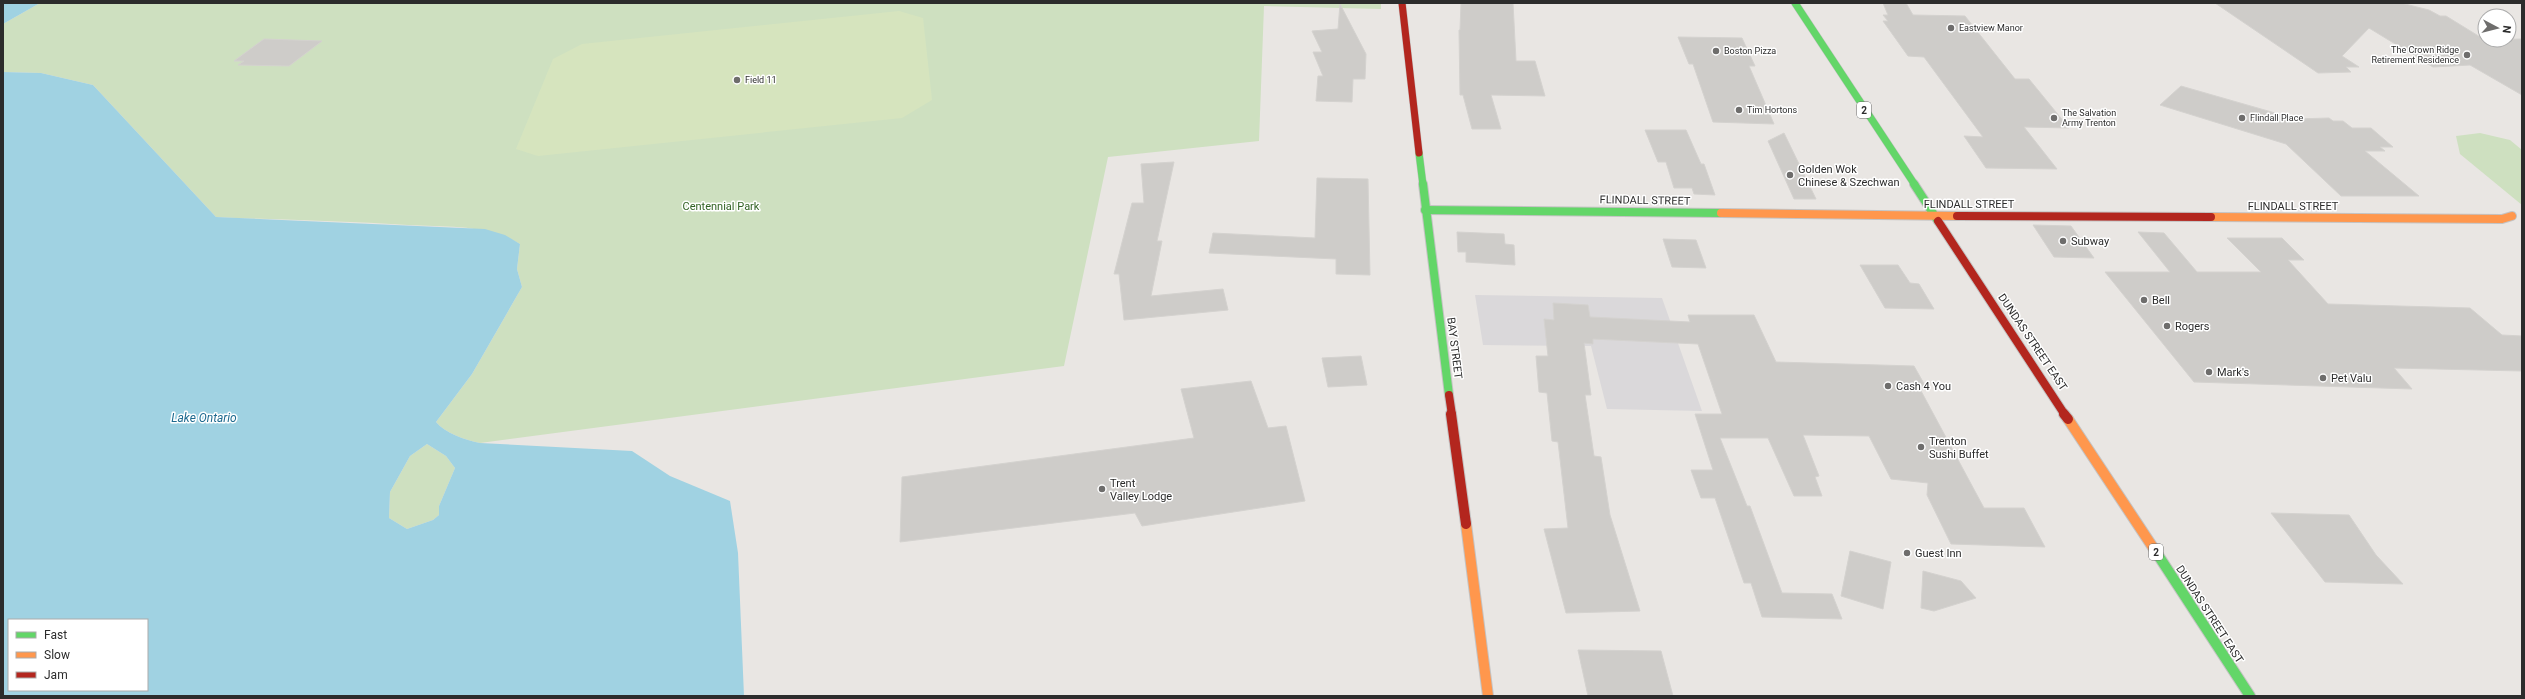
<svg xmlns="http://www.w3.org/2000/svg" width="2525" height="699" font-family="Roboto,sans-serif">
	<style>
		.industrial { fill: #dad8da }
		.green { fill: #cee0c0 }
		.pitch { fill: #d6e4be }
		.water { fill: #a0d2e2; fill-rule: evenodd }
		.building { fill: #ceccc9; stroke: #d4d2cf }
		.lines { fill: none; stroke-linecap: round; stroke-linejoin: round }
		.fast-far2-casing { stroke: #c4c3c3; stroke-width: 8 }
		.fast-far1-casing { stroke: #c4c3c3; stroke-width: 10 }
		.fast-casing { stroke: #c4c3c3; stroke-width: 12 }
		.slow-far1-casing { stroke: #c4c3c3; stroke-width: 10 }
		.slow-casing { stroke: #c4c3c3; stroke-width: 12 }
		.jam-far2-casing { stroke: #c4c3c3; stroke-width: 8 }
		.jam-far1-casing { stroke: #c4c3c3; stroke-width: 10 }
		.jam-casing { stroke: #c4c3c3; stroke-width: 12 }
		.fast-far2 { stroke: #63d668; stroke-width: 7 }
		.fast-far1 { stroke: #63d668; stroke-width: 8 }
		.fast { stroke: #63d668; stroke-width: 10 }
		.slow-far1 { stroke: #ff974d; stroke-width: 8 }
		.slow { stroke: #ff974d; stroke-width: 10 }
		.jam-far2 { stroke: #b3261e; stroke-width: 7 }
		.jam-far1 { stroke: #b3261e; stroke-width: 8 }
		.jam { stroke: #b3261e; stroke-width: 10 }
		.poi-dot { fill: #6e6d6c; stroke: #fff; stroke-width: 1.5 }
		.labels { text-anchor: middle; stroke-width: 3; stroke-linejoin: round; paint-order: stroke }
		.far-poi-label { font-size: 9px; fill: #2c2c2c; stroke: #fff; text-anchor: start }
		.shield { fill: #fff; stroke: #6b6b6b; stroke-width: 1 }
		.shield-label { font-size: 10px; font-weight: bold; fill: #2c2c2c }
		.poi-label { font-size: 11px; fill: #2c2c2c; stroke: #fff; text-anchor: start }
		.street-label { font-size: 11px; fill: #2c2c2c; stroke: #fff }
		.park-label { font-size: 11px; fill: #316223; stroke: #fff }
		.water-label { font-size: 12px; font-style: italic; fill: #1d6a8f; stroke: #fff }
	</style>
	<rect width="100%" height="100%" fill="#e9e6e3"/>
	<!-- industrial -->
	<polygon class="industrial" points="1475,295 1662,298 1702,411 1607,409 1591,346 1483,345"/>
	<!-- green -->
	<g class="green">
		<path d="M40 3H1381V9L1264 6 1259 141 1108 157 1064 366 480 443C465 440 445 433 436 422L472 374 522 287 517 269 520 244C486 224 446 227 408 225 344 221 280 220 216 217L93 85 41 73 3 72V24Z"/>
		<polygon points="2480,133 2510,140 2522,150 2522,205 2460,154 2456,136"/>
		<polygon points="427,444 446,456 455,468 439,506 439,515 433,520 407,529 389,518 390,492 410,456"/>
	</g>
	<!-- pitch -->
	<polygon class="pitch" points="899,11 923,18 932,100 902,118 538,156 516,149 553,59 582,44"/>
	<!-- water -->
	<g class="water">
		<polygon points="3,3 40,3 3,24"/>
		<path d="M3 72 41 73 93 85 216 217 485 229 505 235 520 244 517 269 522 287 472 374 436 422C445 433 465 440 480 443L632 451 670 476 730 501 738 553 744 696H3ZM427 444 446 456 455 468 439 506V515L433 520 407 529 389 518 390 492 410 456ZM9 620H147V690H9Z"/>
	</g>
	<!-- building -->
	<g class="building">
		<polygon points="1461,3 1513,3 1516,61 1535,61 1545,96 1491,95 1501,129 1472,129 1463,95 1460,95 1459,30 1460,30"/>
		<polygon points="1883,3 1906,3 1913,15 1965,16 2015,79 2029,79 2069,128 2024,127 2057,169 1986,168 1964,136 1983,137 1924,57 1908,56 1883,21 1888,21 1883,15 1888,15"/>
		<polygon points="2215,3 2401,3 2429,10 2440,16 2446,16 2485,40 2522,39 2522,95 2470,65 2433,67 2369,28 2342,56 2359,67 2346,67 2351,72 2318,73"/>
		<polygon points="1340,4 1366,54 1365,79 1353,79 1352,102 1316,101 1318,76 1323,76 1313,52 1322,52 1312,31 1338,29"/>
		<polygon points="1678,37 1742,38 1755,66 1749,66 1774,124 1713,122 1693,64 1689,64"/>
		<polygon points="264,39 322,41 289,66 238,65 244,61 234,61"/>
		<polygon points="2181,86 2296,119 2329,118 2333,121 2343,121 2352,128 2371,128 2393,147 2380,147 2385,151 2365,151 2419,196 2341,196 2286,144 2160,105"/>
		<polygon points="1645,130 1686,130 1701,164 1704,164 1715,195 1694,194 1692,188 1674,188 1666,162 1658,162"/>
		<polygon points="1784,133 1816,199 1794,199 1768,141"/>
		<polygon points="1174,162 1157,241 1162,241 1151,296 1223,289 1228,310 1124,320 1119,274 1114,274 1132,203 1144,203 1141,164"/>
		<polygon points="1317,178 1368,179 1370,275 1336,274 1336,259 1209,253 1213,233 1315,238"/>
		<polygon points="2033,225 2071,226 2094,258 2054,257"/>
		<polygon points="1457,232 1504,234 1505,244 1514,245 1515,265 1466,262 1466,252 1458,252"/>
		<polygon points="2138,232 2164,233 2197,272 2261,272 2227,238 2282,238 2304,260 2288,260 2328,304 2470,308 2502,335 2522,336 2522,371 2394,368 2412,389 2194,382 2105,272 2170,272"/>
		<polygon points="1663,239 1696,240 1706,268 1672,267"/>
		<polygon points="1860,265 1898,265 1910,283 1919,284 1934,309 1885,308"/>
		<polygon points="1553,303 1588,305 1590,317 1690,322 1688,315 1754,315 1776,362 1914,366 1927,389 1920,389 1984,508 2024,508 2045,547 1951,544 1927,495 1928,483 1891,479 1869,436 1803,435 1819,476 1815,477 1822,496 1794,496 1768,438 1720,438 1747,506 1750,506 1782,593 1832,594 1842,619 1762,617 1751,583 1744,583 1715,498 1701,498 1691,470 1713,470 1695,414 1722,414 1698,344 1593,339 1593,344 1584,343 1591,395 1585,395 1594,456 1601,457 1610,515 1640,611 1566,613 1544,529 1568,528 1558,442 1552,441 1547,393 1539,392 1536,356 1548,356 1544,319 1554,320"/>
		<polygon points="1361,356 1367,385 1328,387 1322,358"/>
		<polygon points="1251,381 1268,428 1286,426 1305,501 1142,526 1135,513 900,542 902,477 1194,438 1181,389"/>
		<polygon points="2271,513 2349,515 2376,555 2403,584 2325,582"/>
		<polygon points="1850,551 1891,562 1883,609 1841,596"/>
		<polygon points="1923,571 1961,581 1976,598 1934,611 1921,608"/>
		<polygon points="1578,650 1661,651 1673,696 1588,696"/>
	</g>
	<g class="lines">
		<defs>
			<g id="fast-far2">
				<polyline points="1795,3 1915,185"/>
				<polyline points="1419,153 1423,185"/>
			</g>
			<g id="fast-far1">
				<polyline points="1423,184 1449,395"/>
				<polyline points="1914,184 1938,221"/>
				<polyline points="1425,210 1721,213"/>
			</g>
			<polyline id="fast" points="2158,555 2250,696"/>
			<g id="slow-far1">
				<polyline points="1721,213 1957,216"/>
				<polyline points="2211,217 2502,219 2512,216"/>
			</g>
			<g id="slow">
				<polyline points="2068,419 2158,555"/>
				<polyline points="1466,524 1488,696"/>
			</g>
			<polyline id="jam-far2" points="1402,3 1419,153"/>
			<g id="jam-far1">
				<polyline points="1957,216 2211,217"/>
				<polyline points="1938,221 2065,415"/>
				<polyline points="1449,395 1452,415"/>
			</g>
			<g id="jam">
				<polyline points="1451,414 1466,524"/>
				<polyline points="2064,414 2068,419"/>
			</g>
		</defs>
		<!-- fast-far2 casing -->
		<use href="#fast-far2" class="fast-far2-casing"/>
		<!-- fast-far1 casing -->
		<use href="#fast-far1" class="fast-far1-casing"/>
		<!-- fast casing -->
		<use href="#fast" class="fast-casing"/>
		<!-- slow-far1 casing -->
		<use href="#slow-far1" class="slow-far1-casing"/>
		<!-- slow casing -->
		<use href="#slow" class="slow-casing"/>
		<!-- jam-far2 casing -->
		<use href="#jam-far2" class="jam-far2-casing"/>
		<!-- jam-far1 casing -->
		<use href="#jam-far1" class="jam-far1-casing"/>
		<!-- jam casing -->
		<use href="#jam" class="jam-casing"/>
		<!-- fast-far2 -->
		<use href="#fast-far2" class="fast-far2"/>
		<!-- fast-far1 -->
		<use href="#fast-far1" class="fast-far1"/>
		<!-- fast -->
		<use href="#fast" class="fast"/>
		<!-- slow-far1 -->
		<use href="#slow-far1" class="slow-far1"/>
		<!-- slow -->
		<use href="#slow" class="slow"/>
		<!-- jam-far2 -->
		<use href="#jam-far2" class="jam-far2"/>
		<!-- jam-far1 -->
		<use href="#jam-far1" class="jam-far1"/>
		<!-- jam -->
		<use href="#jam" class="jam"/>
	</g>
	<!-- markers -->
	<g class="poi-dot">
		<circle cx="1951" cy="28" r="4"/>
		<circle cx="1716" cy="51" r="4"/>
		<circle cx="2467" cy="55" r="4"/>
		<circle cx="737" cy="80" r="4"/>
		<circle cx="1739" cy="110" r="4"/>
		<circle cx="2054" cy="118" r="4"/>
		<circle cx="2242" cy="118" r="4"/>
		<circle cx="1790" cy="175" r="4"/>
		<circle cx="2063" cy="241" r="4"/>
		<circle cx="2144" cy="300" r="4"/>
		<circle cx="2167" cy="326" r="4"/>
		<circle cx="2209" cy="372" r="4"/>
		<circle cx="2323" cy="378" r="4"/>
		<circle cx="1888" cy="386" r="4"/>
		<circle cx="1921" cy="447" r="4"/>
		<circle cx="1102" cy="489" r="4"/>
		<circle cx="1907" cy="553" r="4"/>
	</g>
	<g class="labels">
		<!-- far-poi labels -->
		<g class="far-poi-label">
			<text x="1959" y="31">Eastview Manor</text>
			<text x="2459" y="53" text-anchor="end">The Crown Ridge<tspan x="2459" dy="10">Retirement Residence</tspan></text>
			<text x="1724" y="54">Boston Pizza</text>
			<text x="745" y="83">Field 11</text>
			<text x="1747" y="113">Tim Hortons</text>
			<text x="2062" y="116">The Salvation<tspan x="2062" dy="10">Army Trenton</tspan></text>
			<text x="2250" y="121">Flindall Place</text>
		</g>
		<!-- shield labels -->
		<g class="shield">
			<rect x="1857" y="102" width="14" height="16" rx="3"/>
			<rect x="2149" y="544" width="14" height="16" rx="3"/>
		</g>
		<g class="shield-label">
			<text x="1864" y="114">2</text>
			<text x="2156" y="556">2</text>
		</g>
		<!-- poi labels -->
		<g class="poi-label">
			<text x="1798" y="173">Golden Wok<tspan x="1798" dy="13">Chinese &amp; Szechwan</tspan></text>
			<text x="2071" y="245">Subway</text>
			<text x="2152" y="304">Bell</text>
			<text x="2175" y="330">Rogers</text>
			<text x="2217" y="376">Mark's</text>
			<text x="2331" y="382">Pet Valu</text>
			<text x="1896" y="390">Cash 4 You</text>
			<text x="1929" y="445">Trenton<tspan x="1929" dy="13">Sushi Buffet</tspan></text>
			<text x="1110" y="487">Trent<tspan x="1110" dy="13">Valley Lodge</tspan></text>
			<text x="1915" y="557">Guest Inn</text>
		</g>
		<!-- street labels -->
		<g class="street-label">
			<text transform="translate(1645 200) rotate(1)" y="4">FLINDALL STREET</text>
			<text x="1969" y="208">FLINDALL STREET</text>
			<text x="2293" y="210">FLINDALL STREET</text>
			<text transform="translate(2033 342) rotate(56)" y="4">DUNDAS STREET EAST</text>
			<text transform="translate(1455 348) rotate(83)" y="4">BAY STREET</text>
			<text transform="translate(2210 614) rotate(57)" y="4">DUNDAS STREET EAST</text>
		</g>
		<!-- park labels -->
		<g class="park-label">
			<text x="721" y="210">Centennial Park</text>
		</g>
		<!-- water labels -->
		<g class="water-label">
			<text x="204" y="422">Lake Ontario</text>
		</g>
	</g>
	<!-- border -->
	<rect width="2525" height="699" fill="none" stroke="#2c2c2c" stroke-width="8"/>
	<!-- legend -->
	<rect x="8" y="619" width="140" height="72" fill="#ffffff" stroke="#ababab"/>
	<rect x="16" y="632" width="20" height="6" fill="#63d668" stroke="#ababab"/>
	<text x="44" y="639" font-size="12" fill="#2c2c2c">Fast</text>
	<rect x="16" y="652" width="20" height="6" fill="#ff974d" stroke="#ababab"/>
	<text x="44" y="659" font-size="12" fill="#2c2c2c">Slow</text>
	<rect x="16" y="672" width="20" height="6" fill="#b3261e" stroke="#ababab"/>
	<text x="44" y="679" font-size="12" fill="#2c2c2c">Jam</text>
	<!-- north arrow -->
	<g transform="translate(2497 28) rotate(97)"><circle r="19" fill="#ffffff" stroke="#ababab"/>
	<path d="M0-3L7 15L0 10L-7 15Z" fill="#6e6d6c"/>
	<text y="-6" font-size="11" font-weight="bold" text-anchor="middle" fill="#2c2c2c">N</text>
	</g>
</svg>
